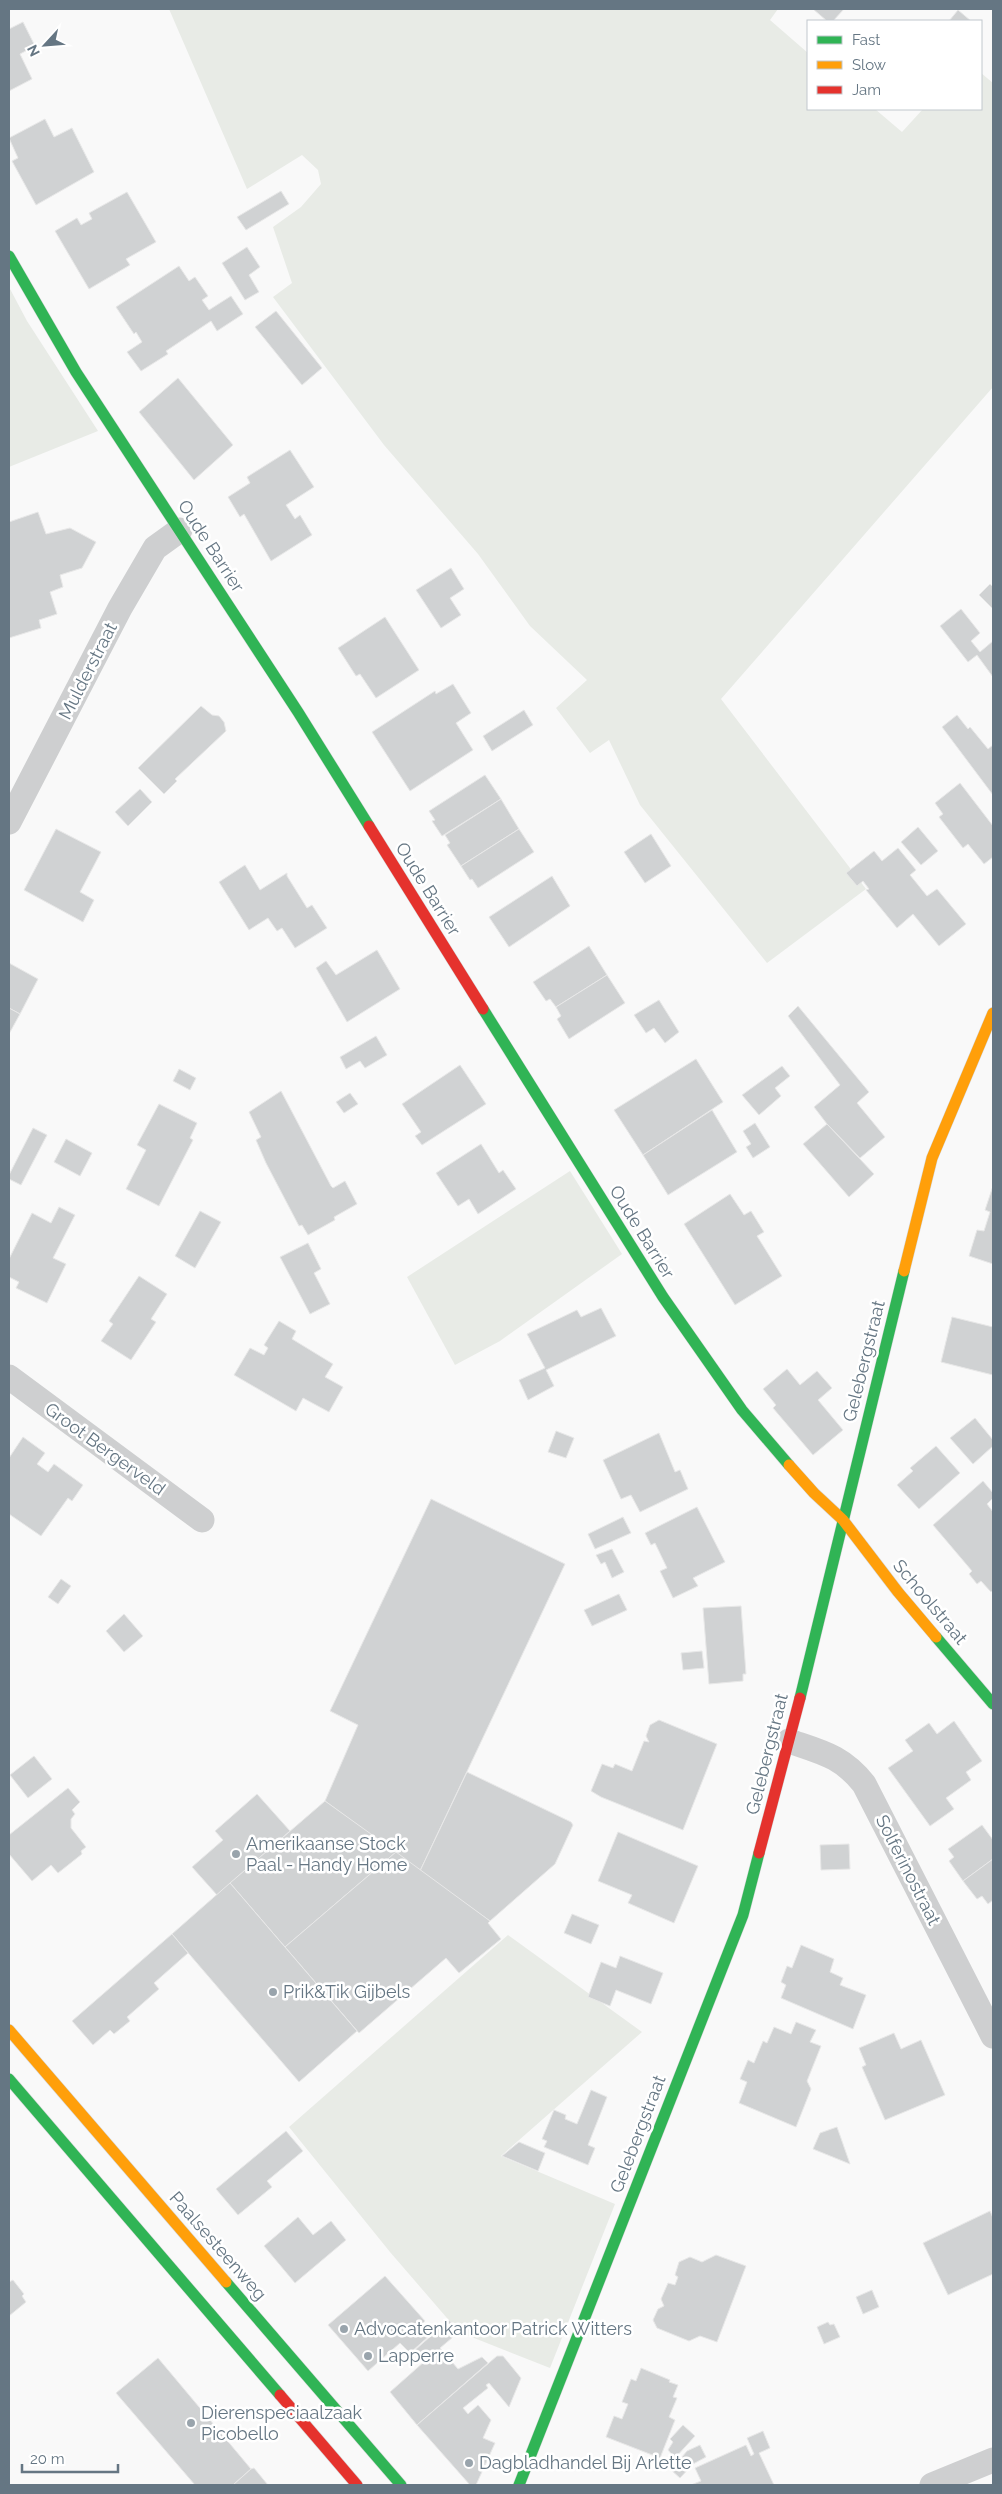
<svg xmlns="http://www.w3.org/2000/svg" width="1002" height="2494" font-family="Raleway,sans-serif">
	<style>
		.green { fill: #e8ebe6 }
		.building { fill: #d0d2d3; stroke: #e8e8e8 }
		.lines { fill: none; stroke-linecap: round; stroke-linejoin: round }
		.fast-casing { stroke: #d5d6d7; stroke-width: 12 }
		.slow-casing { stroke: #d5d6d7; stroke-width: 12 }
		.jam-casing { stroke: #d5d6d7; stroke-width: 12 }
		.street { stroke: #cecfd0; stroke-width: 25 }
		.fast { stroke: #30b455; stroke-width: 11 }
		.slow { stroke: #ff9f0a; stroke-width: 11 }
		.jam { stroke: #e5322d; stroke-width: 11 }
		.poi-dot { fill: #99a4ac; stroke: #fff; stroke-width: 2 }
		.labels { text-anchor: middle; stroke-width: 5; stroke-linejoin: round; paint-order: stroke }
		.street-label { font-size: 18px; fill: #657683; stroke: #fff }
		.poi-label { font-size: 18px; fill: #657683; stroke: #fff; text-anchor: start }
	</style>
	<rect width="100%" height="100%" fill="#f9f9f9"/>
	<!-- green -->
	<g class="green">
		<polygon points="169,9 778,9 770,20 808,53 808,109 875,109 902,132 923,109 981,109 981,73 993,83 993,387 721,699 866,889 767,963 640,805 609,740 590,753 556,708 587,680 530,626 478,554 384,445 273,297 292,283 273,227 301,207 321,184 318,170 302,155 247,189"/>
		<polygon points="9,287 27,321 98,431 9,467"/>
		<polygon points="570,1171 622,1254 500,1341 455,1365 407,1277"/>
		<polygon points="508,1935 642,2032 501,2156 615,2204 550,2368 459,2332 390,2252 289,2127"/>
	</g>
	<!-- building -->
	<g class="building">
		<polygon points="813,9 844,9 833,21 827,21"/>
		<polygon points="958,10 971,21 949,21"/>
		<polygon points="23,22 35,46 20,54 32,79 9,91 9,29"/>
		<polygon points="45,119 54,137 72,128 94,172 36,205 12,161 18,158 9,138"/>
		<polygon points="281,191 289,204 246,230 237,217"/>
		<polygon points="127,192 156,242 126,259 130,265 89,289 55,231 77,218 81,225 92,219 89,213"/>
		<polygon points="247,247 260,267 249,275 259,292 245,300 222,263"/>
		<polygon points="179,266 189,281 195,277 208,296 202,300 209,310 231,296 243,314 217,331 211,321 166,351 168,354 141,371 127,352 142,342 136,332 134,334 116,307"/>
		<polygon points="276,311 322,368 302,385 255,327"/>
		<polygon points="178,378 233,445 194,480 139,412"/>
		<polygon points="290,450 314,487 286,505 295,519 300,515 312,535 271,561 244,514 240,517 228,497 250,483 247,477"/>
		<polygon points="38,512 46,534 70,528 96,542 82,568 60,575 63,587 50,592 57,614 39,620 41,628 9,638 9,522"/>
		<polygon points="451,568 464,589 450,598 461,615 441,628 416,590"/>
		<polygon points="990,584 993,587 993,609 979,595"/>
		<polygon points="961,609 980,633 971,641 980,652 993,641 993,677 977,655 968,662 940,626"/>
		<polygon points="385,617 419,670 376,698 360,674 356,676 338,648"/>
		<polygon points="453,684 471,713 456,723 473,750 410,791 372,732 435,691 436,694"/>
		<polygon points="201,706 212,715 219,716 224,722 226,731 175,779 177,781 164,794 138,768"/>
		<polygon points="524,710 533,725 492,751 483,736"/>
		<polygon points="957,715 968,729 970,727 988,749 993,745 993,795 942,727"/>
		<polygon points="485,775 501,799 442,836 432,821 435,820 429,811"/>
		<polygon points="960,783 993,826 993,857 984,864 968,844 963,848 939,817 943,814 935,803"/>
		<polygon points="140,789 152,802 128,826 115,812"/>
		<polygon points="501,799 519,829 461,866 447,845 450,843 445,835"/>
		<polygon points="918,827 938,851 921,865 901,842"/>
		<polygon points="56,829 101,852 80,892 94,900 83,922 24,890"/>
		<polygon points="519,829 534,852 478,888 472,879 470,880 461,866"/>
		<polygon points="651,834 671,866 645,883 624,852"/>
		<polygon points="898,848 916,870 910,875 927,896 937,889 966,924 939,946 913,914 897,928 866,890 869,889 863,881 857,886 846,873 874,851 882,861"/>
		<polygon points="245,865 260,890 287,873 287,876 307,908 312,905 327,928 295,948 282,928 277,931 268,918 249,930 219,882"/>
		<polygon points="552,876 570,906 509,947 489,917"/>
		<polygon points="589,946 607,975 556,1007 550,999 546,1001 533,982"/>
		<polygon points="377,950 400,989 347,1022 316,968 326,961 336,975"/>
		<polygon points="9,963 38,979 20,1014 9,1008"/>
		<polygon points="607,975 625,1003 569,1039 557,1019 561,1016 556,1007"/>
		<polygon points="659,1000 679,1032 665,1043 654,1028 646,1033 634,1015"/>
		<polygon points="798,1006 869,1092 857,1103 885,1137 860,1158 827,1124 814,1107 840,1085 788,1016"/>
		<polygon points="9,1008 20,1014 9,1034"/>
		<polygon points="376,1036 387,1055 365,1068 360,1061 346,1069 340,1057"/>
		<polygon points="696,1059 723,1102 643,1155 614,1110"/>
		<polygon points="460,1065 486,1104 422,1145 415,1136 421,1132 402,1104"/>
		<polygon points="782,1066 790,1076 775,1088 781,1096 759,1115 742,1095"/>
		<polygon points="179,1069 196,1078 190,1090 173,1081"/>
		<polygon points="281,1091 331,1186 333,1188 345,1181 357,1204 334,1217 335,1220 308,1235 302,1225 299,1226 266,1163 256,1140 261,1137 249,1112"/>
		<polygon points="350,1093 358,1104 344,1113 336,1102"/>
		<polygon points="159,1104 197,1123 190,1138 193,1140 159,1206 126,1189 146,1150 137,1145"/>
		<polygon points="712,1110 737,1152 668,1195 643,1155"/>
		<polygon points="755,1123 770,1147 753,1158 746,1147 751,1144 743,1131"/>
		<polygon points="827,1124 874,1174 849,1197 803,1144"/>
		<polygon points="33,1128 47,1135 21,1185 9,1179 9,1175"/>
		<polygon points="66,1139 92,1153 80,1176 54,1162"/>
		<polygon points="481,1144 499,1173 503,1170 516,1189 478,1214 469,1199 458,1206 436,1173"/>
		<polygon points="993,1186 993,1264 969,1256 977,1230 984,1231 990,1212 985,1210"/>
		<polygon points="730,1194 744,1215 751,1211 764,1232 757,1236 782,1276 735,1305 684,1224"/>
		<polygon points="59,1207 75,1215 53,1258 66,1264 47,1303 16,1288 19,1282 9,1277 9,1259 32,1213 51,1223"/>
		<polygon points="200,1211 221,1222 195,1268 175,1256"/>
		<polygon points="308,1243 321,1269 314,1273 330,1304 310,1314 280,1257"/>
		<polygon points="139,1276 167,1294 151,1319 156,1322 131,1360 101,1341 113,1324 109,1321"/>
		<polygon points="601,1308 616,1336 546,1370 554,1386 528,1400 519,1380 545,1368 527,1334 577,1310 581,1317"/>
		<polygon points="952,1317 993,1327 993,1375 941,1362"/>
		<polygon points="279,1321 296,1331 292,1339 333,1364 325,1377 343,1387 329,1412 303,1398 296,1411 234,1375 250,1348 264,1355 268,1348 264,1345"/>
		<polygon points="787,1369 800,1385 817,1371 832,1388 818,1400 843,1430 813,1455 773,1408 776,1405 763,1389"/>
		<polygon points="975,1418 993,1440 993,1446 973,1464 950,1438"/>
		<polygon points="556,1431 574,1438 566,1458 548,1452"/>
		<polygon points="659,1433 675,1472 680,1470 688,1489 640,1512 631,1495 621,1499 603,1460"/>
		<polygon points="23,1437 45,1453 37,1464 48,1472 54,1464 83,1485 72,1501 68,1498 41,1536 9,1514 9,1458"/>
		<polygon points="936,1446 960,1473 919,1509 897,1485 913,1471 910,1468"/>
		<polygon points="983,1481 993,1493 993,1498 987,1504 993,1512 993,1590 991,1592 981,1581 977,1584 969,1574 972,1571 933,1525"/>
		<polygon points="431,1499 565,1564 420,1871 325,1801 358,1725 330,1711"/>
		<polygon points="697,1507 725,1562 693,1578 698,1586 673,1598 660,1571 667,1568 655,1543 651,1545 645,1533"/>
		<polygon points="623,1517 631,1533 595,1549 588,1534"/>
		<polygon points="612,1549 624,1572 612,1578 605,1562 601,1564 596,1555"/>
		<polygon points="61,1579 71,1586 58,1604 48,1597"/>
		<polygon points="619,1594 627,1610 592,1626 584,1610"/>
		<polygon points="741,1606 746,1674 743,1674 743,1681 709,1684 703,1608"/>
		<polygon points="124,1614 143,1636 124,1652 106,1631"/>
		<polygon points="702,1651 704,1668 683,1670 681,1653"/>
		<polygon points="659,1720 717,1744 683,1830 601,1797 591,1791 602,1764 613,1768 615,1764 632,1771 644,1741 649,1742 646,1736 650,1725"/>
		<polygon points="954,1721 982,1761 966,1772 971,1780 946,1798 954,1809 930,1826 888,1768 913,1751 905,1740 929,1723 937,1734"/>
		<polygon points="34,1756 52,1779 28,1798 10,1775"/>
		<polygon points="467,1772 571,1822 573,1825 555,1864 490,1921 420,1871"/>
		<polygon points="68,1788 80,1802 72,1810 75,1814 71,1819 71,1828 86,1847 81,1851 82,1854 58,1873 51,1865 32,1881 9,1854 9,1835"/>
		<polygon points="257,1794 290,1831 217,1895 192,1867 223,1840 215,1831"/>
		<polygon points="325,1801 396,1852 285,1947 230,1883"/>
		<polygon points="982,1825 993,1840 993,1859 963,1881 949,1861 954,1857 948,1849"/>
		<polygon points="618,1832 698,1866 674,1923 628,1903 632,1895 598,1881"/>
		<polygon points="849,1844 850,1869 821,1870 820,1845"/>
		<polygon points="396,1852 490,1921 488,1923 501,1939 459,1973 446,1958 359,2033 285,1947"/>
		<polygon points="993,1859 993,1900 988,1904 982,1896 977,1899 963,1881"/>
		<polygon points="230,1883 357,2031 299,2082 172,1934"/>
		<polygon points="572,1914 599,1925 591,1944 564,1933"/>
		<polygon points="172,1934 188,1953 154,1983 159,1989 127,2017 130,2021 114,2034 110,2030 93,2045 72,2021"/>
		<polygon points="801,1945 834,1959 830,1972 843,1978 840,1985 866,1995 853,2029 781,1998 786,1985 781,1982 787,1966 792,1968"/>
		<polygon points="620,1956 663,1973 651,2004 616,1990 610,2006 588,1997 601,1962 616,1968"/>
		<polygon points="796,2022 816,2030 810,2042 821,2046 807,2081 811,2089 796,2127 739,2103 747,2082 740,2079 748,2060 754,2063 763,2041 767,2043 774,2027 791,2034"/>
		<polygon points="894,2033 901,2049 921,2040 945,2095 885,2120 862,2067 866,2065 859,2048"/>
		<polygon points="591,2090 607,2097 588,2145 595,2148 588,2165 544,2147 547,2141 542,2139 554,2110 566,2115 565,2119 577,2124"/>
		<polygon points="837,2127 850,2164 813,2149 820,2133"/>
		<polygon points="286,2131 303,2151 267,2181 272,2187 238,2215 216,2189"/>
		<polygon points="519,2142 545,2153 538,2171 502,2156"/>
		<polygon points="990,2211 993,2218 993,2274 948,2295 923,2243"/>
		<polygon points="298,2217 313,2235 331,2221 346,2240 295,2283 264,2246"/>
		<polygon points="716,2255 746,2266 717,2342 700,2336 689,2341 657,2328 653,2320 658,2309 664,2306 661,2299 668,2283 675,2285 678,2277 675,2275 679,2262 690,2257 702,2262"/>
		<polygon points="385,2276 425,2321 420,2326 429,2336 410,2353 400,2343 368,2371 328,2325"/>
		<polygon points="13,2280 24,2294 22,2296 26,2302 9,2316 9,2282"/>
		<polygon points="872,2290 879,2307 863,2314 856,2297"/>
		<polygon points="449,2320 459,2332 440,2348 458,2369 482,2357 488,2363 417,2425 390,2392 425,2361 415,2350"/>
		<polygon points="828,2322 830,2325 834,2324 840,2337 824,2344 817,2327"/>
		<polygon points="497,2356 503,2356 521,2378 509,2407 489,2383 486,2385 488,2388 463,2408 468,2414 478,2405 491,2420 483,2438 495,2443 476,2485 470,2485 417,2425"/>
		<polygon points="158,2358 251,2469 233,2485 195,2485 116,2393"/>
		<polygon points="641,2368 670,2380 669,2382 678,2385 673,2397 677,2398 669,2417 675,2420 660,2458 606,2437 614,2416 622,2419 628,2404 622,2402 631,2379 636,2381"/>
		<polygon points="683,2425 695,2436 675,2458 668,2450 673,2442 670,2439"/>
		<polygon points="763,2431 770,2448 759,2453 774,2485 691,2485 701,2481 695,2468 746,2445 751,2456 754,2454 747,2438"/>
		<polygon points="700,2445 706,2457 693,2464 680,2478 671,2470 687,2451"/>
		<polygon points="254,2468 268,2485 233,2485 251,2469"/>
	</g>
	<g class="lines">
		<defs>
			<g id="fast">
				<polyline points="9,256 76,372 298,712 369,826"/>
				<polyline points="483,1009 663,1297 742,1410 789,1465"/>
				<polyline points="936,1637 993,1704"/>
				<polyline points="800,1698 904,1271"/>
				<polyline points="9,2079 280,2395"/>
				<polyline points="226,2282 401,2485"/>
				<polyline points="519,2485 743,1915 759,1853"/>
			</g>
			<g id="slow">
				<polyline points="904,1271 932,1158 993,1013"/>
				<polyline points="789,1465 814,1493 843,1520 898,1592 936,1637"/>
				<polyline points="9,2030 226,2282"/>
			</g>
			<g id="jam">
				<polyline points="369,826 483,1009"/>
				<polyline points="759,1853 800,1698"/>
				<polyline points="280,2395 357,2485"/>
			</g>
		</defs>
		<!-- fast casing -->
		<use href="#fast" class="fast-casing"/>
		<!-- slow casing -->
		<use href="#slow" class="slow-casing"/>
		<!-- jam casing -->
		<use href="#jam" class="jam-casing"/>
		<!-- street -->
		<g class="street">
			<polyline points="9,822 120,608 155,548 180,530"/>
			<polyline points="9,1377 202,1520"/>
			<path d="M789 1741C821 1752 842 1756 864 1784L993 2036"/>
			<polyline points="932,2485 993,2460"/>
		</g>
		<!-- fast -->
		<use href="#fast" class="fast"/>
		<!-- slow -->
		<use href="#slow" class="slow"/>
		<!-- jam -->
		<use href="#jam" class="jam"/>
	</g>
	<!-- markers -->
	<g class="poi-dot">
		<circle cx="236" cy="1854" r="5"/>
		<circle cx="273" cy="1992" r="5"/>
		<circle cx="344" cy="2329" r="5"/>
		<circle cx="368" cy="2356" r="5"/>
		<circle cx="191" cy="2423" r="5"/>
		<circle cx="469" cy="2463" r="5"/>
	</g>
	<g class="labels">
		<!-- street labels -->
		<g class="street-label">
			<text transform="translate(211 546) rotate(57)" y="6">Oude Barrier</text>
			<text transform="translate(88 671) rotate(-63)" y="6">Mulderstraat</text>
			<text transform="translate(428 889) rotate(58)" y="6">Oude Barrier</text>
			<text transform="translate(642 1232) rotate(58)" y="6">Oude Barrier</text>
			<text transform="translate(864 1361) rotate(-76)" y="6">Gelebergstraat</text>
			<text transform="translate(105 1449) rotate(36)" y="6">Groot Bergerveld</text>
			<text transform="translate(930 1602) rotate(50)" y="6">Schoolstraat</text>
			<text transform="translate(767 1754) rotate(-76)" y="6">Gelebergstraat</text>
			<text transform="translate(908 1870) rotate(63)" y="6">Solferinostraat</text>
			<text transform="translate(638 2134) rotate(-69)" y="6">Gelebergstraat</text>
			<text transform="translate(218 2246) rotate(49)" y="6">Paalsesteenweg</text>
		</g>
		<!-- poi labels -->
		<g class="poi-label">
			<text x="246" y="1850">Amerikaanse Stock<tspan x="246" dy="21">Paal - Handy Home</tspan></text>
			<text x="283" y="1998">Prik&amp;Tik Gijbels</text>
			<text x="354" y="2335">Advocatenkantoor Patrick Witters</text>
			<text x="378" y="2362">Lapperre</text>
			<text x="201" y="2419">Dierenspeciaalzaak<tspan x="201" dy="21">Picobello</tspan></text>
			<text x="479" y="2469">Dagbladhandel Bij Arlette</text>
		</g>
	</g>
	<!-- border -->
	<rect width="1002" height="2494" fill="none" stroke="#657683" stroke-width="20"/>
	<!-- legend -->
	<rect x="807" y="20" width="175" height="90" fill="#ffffff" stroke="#c1c8cd"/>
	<rect x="817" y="36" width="25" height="8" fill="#30b455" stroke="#c1c8cd"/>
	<text x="852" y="45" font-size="15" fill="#657683">Fast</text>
	<rect x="817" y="61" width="25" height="8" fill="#ff9f0a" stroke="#c1c8cd"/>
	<text x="852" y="70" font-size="15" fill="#657683">Slow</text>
	<rect x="817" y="86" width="25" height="8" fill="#e5322d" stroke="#c1c8cd"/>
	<text x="852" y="95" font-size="15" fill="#657683">Jam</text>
	<!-- north arrow -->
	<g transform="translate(45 45) rotate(244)" stroke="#ffffff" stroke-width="4" paint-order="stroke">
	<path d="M0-4L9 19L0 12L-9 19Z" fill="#657683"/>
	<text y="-8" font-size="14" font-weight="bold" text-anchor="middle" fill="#657683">N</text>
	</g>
	<!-- scale -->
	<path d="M22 2464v8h96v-8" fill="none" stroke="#657683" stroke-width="2.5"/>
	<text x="30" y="2464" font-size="15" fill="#657683" stroke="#ffffff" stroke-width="4" paint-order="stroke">20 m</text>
</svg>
